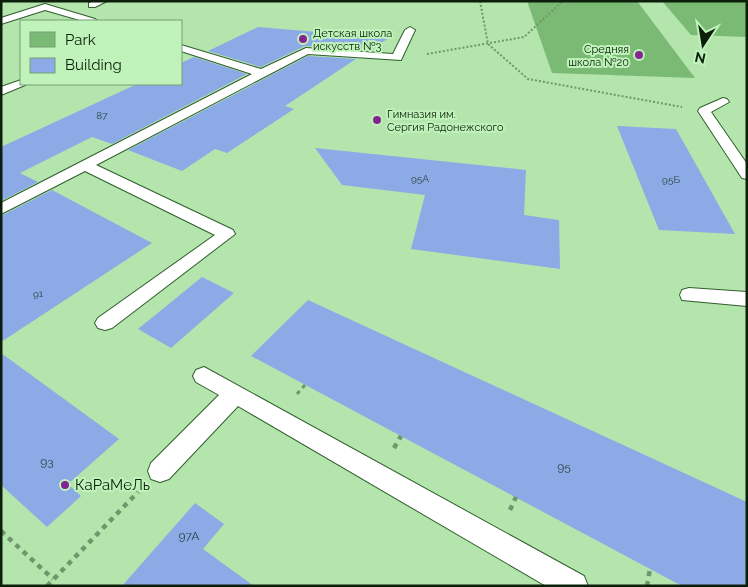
<svg xmlns="http://www.w3.org/2000/svg" width="748" height="587" font-family="Raleway,sans-serif">
	<style>
		.green { fill: #7bba75 }
		.building { fill: #8cabe6 }
		.lines { fill: none; stroke-linecap: round; stroke-linejoin: round }
		.service-casing { stroke: #305e2d; stroke-width: 2 }
		.path-far2 { stroke: #70966c; stroke-width: 2; stroke-dasharray: 2 2; stroke-linecap: butt }
		.path-far1 { stroke: #70966c; stroke-width: 3; stroke-dasharray: 4 4; stroke-linecap: butt }
		.path { stroke: #70966c; stroke-width: 4.5; stroke-dasharray: 5 5; stroke-linecap: butt }
		.service { fill: #fff; fill-rule: evenodd }
		.poi-dot { fill: #832590; stroke: #bff3ba; stroke-width: 2 }
		.labels { text-anchor: middle; stroke-width: 4; stroke-linejoin: round; paint-order: stroke }
		.number-label { font-size: 10px; fill: #2c4242 }
		.far-poi-label { font-size: 11px; fill: #0c1f0b; stroke: #bff3ba; text-anchor: start }
		.near-number-label { font-size: 12px; fill: #2c4242 }
		.near-poi-label { font-size: 15px; fill: #0c1f0b; stroke: #bff3ba; text-anchor: start }
	</style>
	<rect width="100%" height="100%" fill="#b3e5ad"/>
	<!-- green -->
	<g class="green">
		<polygon points="527,1 637,1 695,78 552,73"/>
		<polygon points="662,1 744,1 747,4 747,37 691,35"/>
	</g>
	<!-- building -->
	<g class="building">
		<polygon points="258,27 389,38 369,50 305,46 261,67 208,51"/>
		<polygon points="308,56 356,59 285,106 294,109 227,153 215,149 182,171 128,150"/>
		<polygon points="194,57 247,74 112,144 92,137 20,173 38,182 1,201 1,147 137,84 181,84 181,63"/>
		<polygon points="617,126 676,129 735,234 659,230"/>
		<polygon points="315,148 526,170 524,215 559,220 560,269 411,249 425,195 342,185"/>
		<polygon points="52,190 152,243 1,342 1,216"/>
		<polygon points="202,277 234,293 171,348 138,329"/>
		<polygon points="308,300 747,502 747,586 682,586 251,356"/>
		<polygon points="1,353 119,439 68,484 81,496 47,527 1,485"/>
		<polygon points="195,503 224,524 203,549 254,586 122,586"/>
	</g>
	<g class="lines">
		<defs>
			<g id="service">
				<polygon points="94,1 107,1 95,7 89,7 89,3"/>
				<polygon points="45,4 95,19 97,21 83,21 45,10 1,24 1,18"/>
				<polygon points="410,27 415,30 401,60 308,54 96,165 233,230 235,234 112,328 105,330 98,328 95,323 98,318 215,235 85,171 1,214 1,203 252,74 181,51 181,45 261,69 306,48 393,54 405,30"/>
				<polygon points="21,80 21,84 26,84 25,85 1,95 1,87"/>
				<polygon points="723,98 727,99 729,102 711,112 747,164 747,179 742,178 698,111 700,108"/>
				<polygon points="689,288 747,292 747,306 682,300 680,295 682,290"/>
				<polygon points="204,367 584,576 588,586 546,586 238,406 169,479 160,482 151,479 148,471 151,463 219,395 196,382 193,376 196,370"/>
			</g>
		</defs>
		<!-- service casing -->
		<use href="#service" class="service-casing"/>
		<!-- path-far2 -->
		<g class="path-far2">
			<polyline points="480,1 488,44 528,79 682,107"/>
			<polyline points="427,54 524,37 563,1"/>
		</g>
		<!-- path-far1 -->
		<polyline class="path-far1" points="297,394 305,385"/>
		<!-- path -->
		<g class="path">
			<polyline points="394,448 401,436"/>
			<polyline points="510,510 516,497"/>
			<polyline points="1,531 53,579"/>
			<polyline points="47,586 138,492"/>
			<polyline points="647,586 650,569"/>
		</g>
		<!-- service -->
		<use href="#service" class="service"/>
	</g>
	<!-- markers -->
	<g class="poi-dot">
		<circle cx="303" cy="39" r="5"/>
		<circle cx="639" cy="55" r="5"/>
		<circle cx="377" cy="120" r="5"/>
		<circle cx="65" cy="485" r="5"/>
	</g>
	<g class="labels">
		<!-- number labels -->
		<g class="number-label">
			<text x="102" y="119">87</text>
			<text x="420" y="182">95А</text>
			<text x="671" y="183">95Б</text>
			<text x="38" y="297">91</text>
		</g>
		<!-- far-poi labels -->
		<g class="far-poi-label">
			<text x="313" y="37">Детская школа<tspan x="313" dy="13">искусств №3</tspan></text>
			<text x="629" y="53" text-anchor="end">Средняя<tspan x="629" dy="13">школа №20</tspan></text>
			<text x="387" y="118">Гимназия им.<tspan x="387" dy="13">Сергия Радонежского</tspan></text>
		</g>
		<!-- near-number labels -->
		<g class="near-number-label">
			<text x="47" y="466">93</text>
			<text x="564" y="471">95</text>
			<text x="189" y="540">97А</text>
		</g>
		<!-- near-poi labels -->
		<g class="near-poi-label">
			<text x="75" y="490">КаРаМеЛь</text>
		</g>
	</g>
	<!-- border -->
	<rect width="748" height="587" fill="none" stroke="#0c1f0b" stroke-width="5"/>
	<!-- legend -->
	<rect x="20" y="20" width="162" height="65" fill="#bff3ba" stroke="#779e74"/>
	<rect x="30" y="32" width="25" height="15" fill="#7bba75" stroke="#779e74"/>
	<text x="65" y="45" font-size="15" fill="#0c1f0b">Park</text>
	<rect x="30" y="58" width="25" height="15" fill="#8cabe6" stroke="#779e74"/>
	<text x="65" y="70" font-size="15" fill="#0c1f0b">Building</text>
	<!-- north arrow -->
	<g transform="translate(703 45) rotate(192)" stroke="#bff3ba" stroke-width="4" paint-order="stroke">
	<path d="M0-4L9 19L0 12L-9 19Z" fill="#0c1f0b"/>
	<text y="-8" font-size="14" font-weight="bold" text-anchor="middle" fill="#0c1f0b">N</text>
	</g>
</svg>
